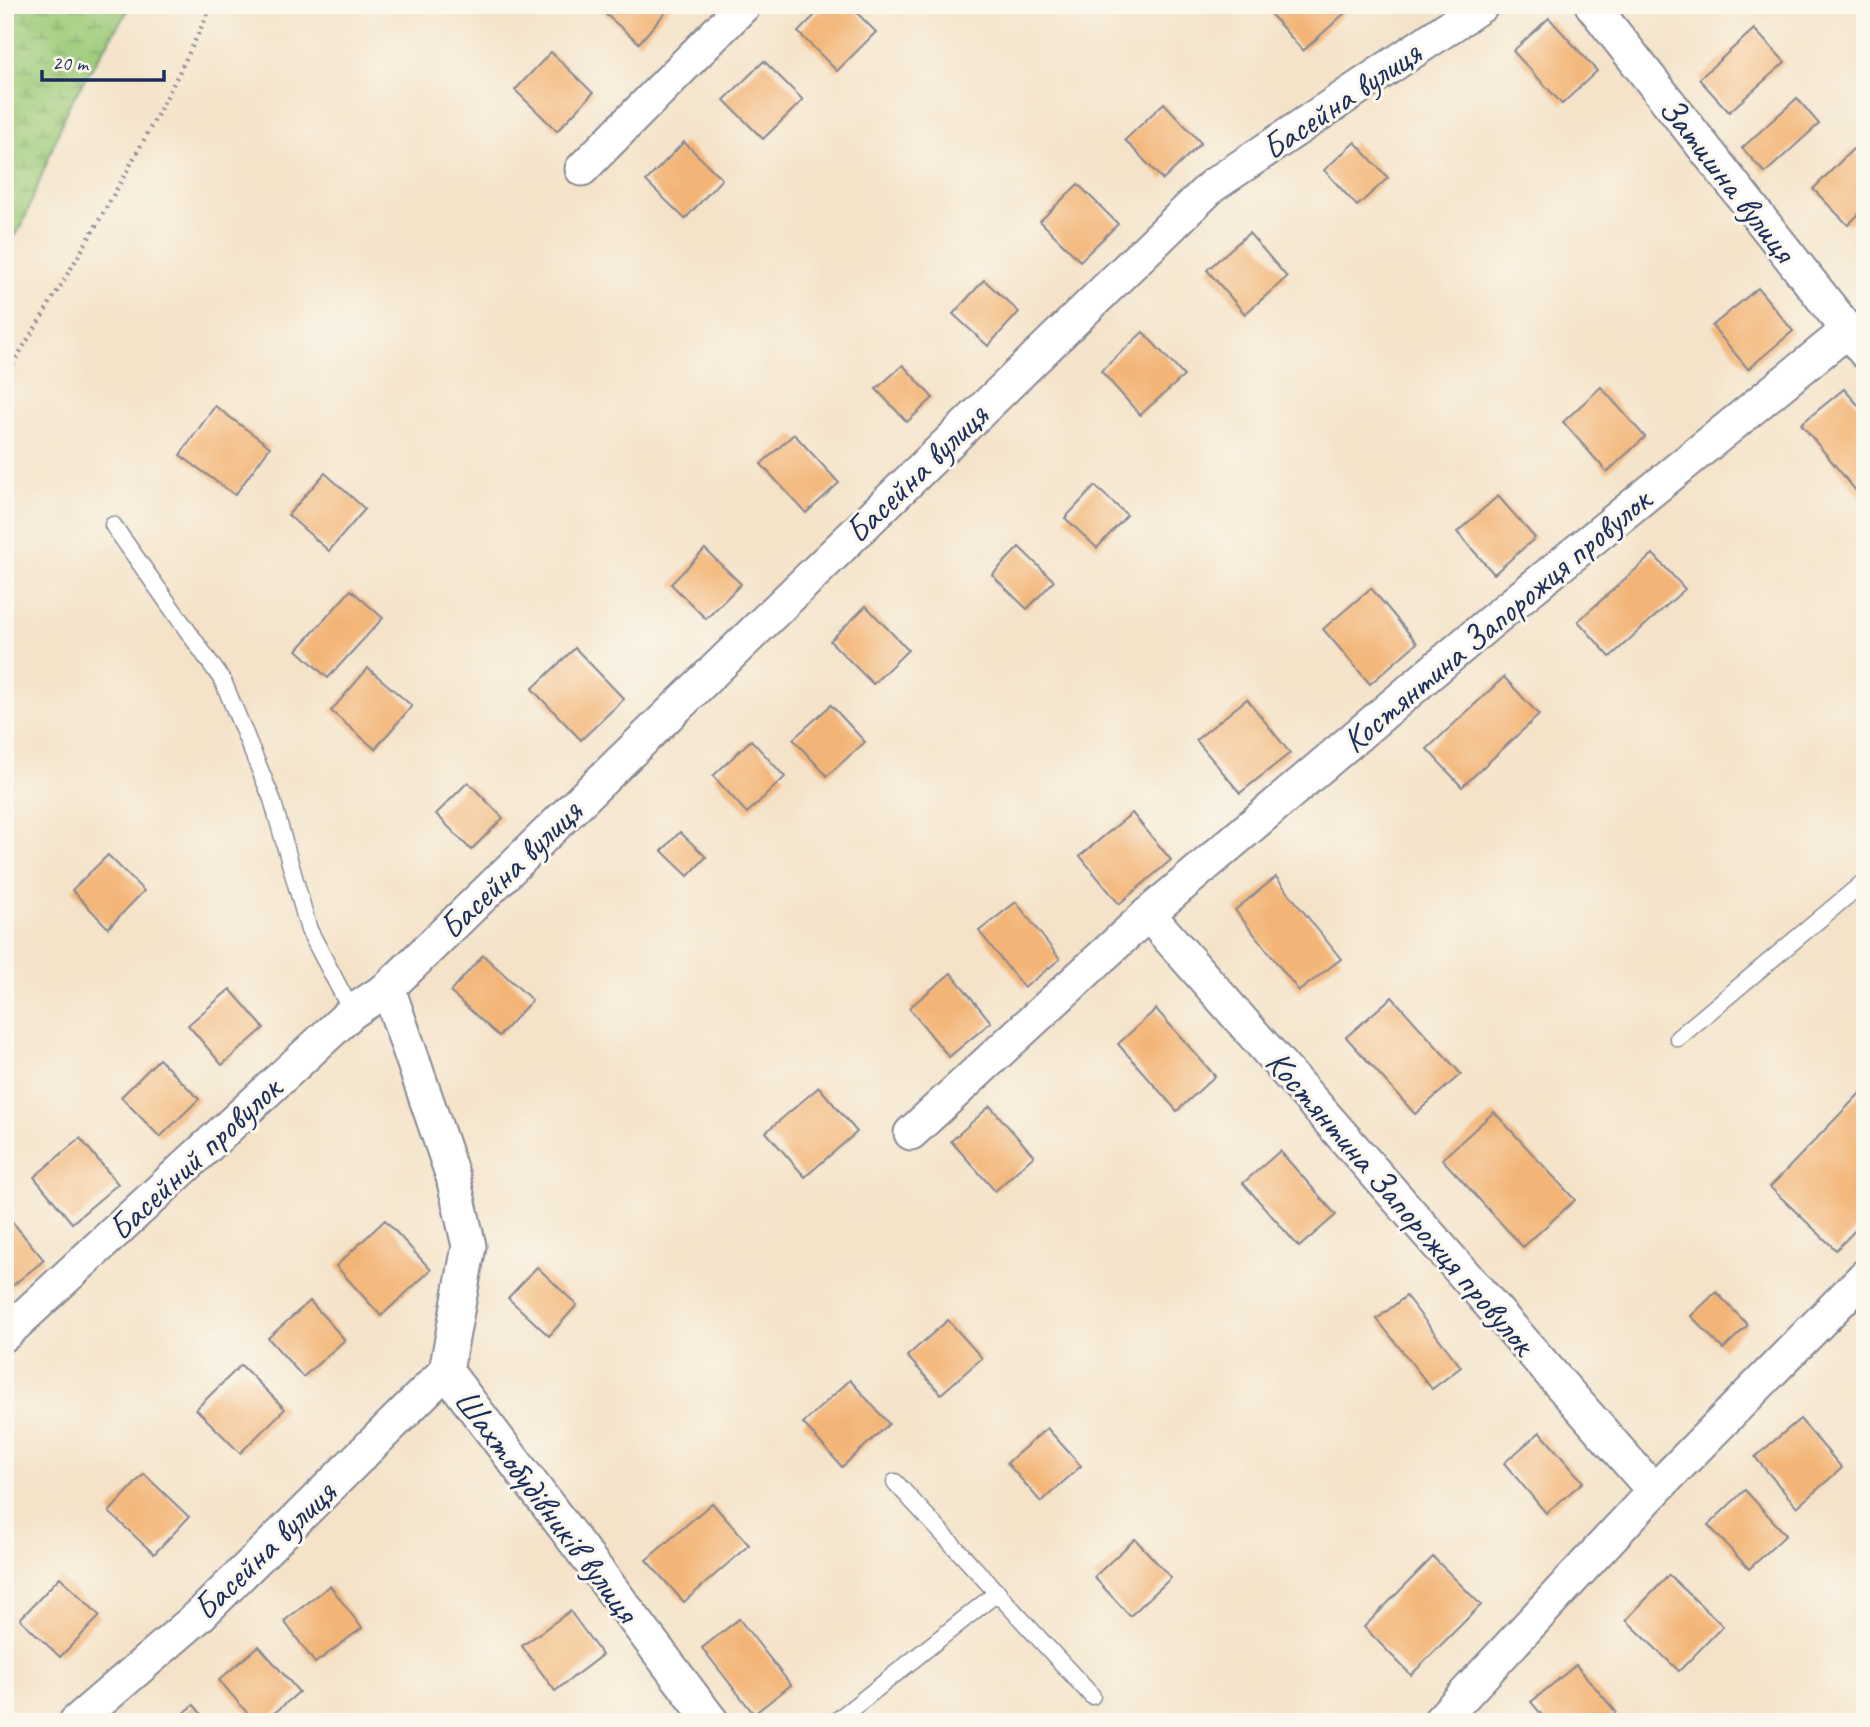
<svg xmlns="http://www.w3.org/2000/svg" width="1870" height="1727" font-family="Caveat,sans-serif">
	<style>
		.wetland { fill: url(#wetland-marsh); stroke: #5c7c6b; stroke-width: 2 }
		.building { fill: #f3b577 }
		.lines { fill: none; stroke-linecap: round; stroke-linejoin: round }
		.lane-casing { stroke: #888994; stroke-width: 19 }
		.street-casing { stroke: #888994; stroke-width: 37 }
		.path { stroke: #888994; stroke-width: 4.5; stroke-dasharray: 2 5; stroke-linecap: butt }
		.lane { stroke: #fff; stroke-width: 16 }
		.street { stroke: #fff; stroke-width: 33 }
		.labels { text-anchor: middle; stroke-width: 6; stroke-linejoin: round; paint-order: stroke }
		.street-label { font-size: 35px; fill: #1b2f5e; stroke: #fbf7ec }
	</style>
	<defs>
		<pattern id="wetland-marsh" width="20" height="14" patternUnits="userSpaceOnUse" patternTransform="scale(1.75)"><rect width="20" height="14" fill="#9dca78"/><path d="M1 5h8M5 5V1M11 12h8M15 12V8" fill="none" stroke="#7fa466"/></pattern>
	</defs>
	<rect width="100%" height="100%" fill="#fbf7ec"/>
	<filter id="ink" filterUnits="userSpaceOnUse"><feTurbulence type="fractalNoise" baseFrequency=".0143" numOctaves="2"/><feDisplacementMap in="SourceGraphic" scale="14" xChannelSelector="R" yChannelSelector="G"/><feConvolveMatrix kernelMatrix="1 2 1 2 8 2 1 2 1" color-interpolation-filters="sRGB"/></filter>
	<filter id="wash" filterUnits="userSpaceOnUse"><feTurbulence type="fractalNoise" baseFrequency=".00686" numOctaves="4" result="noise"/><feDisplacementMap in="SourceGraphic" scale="28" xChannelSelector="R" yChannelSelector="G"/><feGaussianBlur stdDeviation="1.57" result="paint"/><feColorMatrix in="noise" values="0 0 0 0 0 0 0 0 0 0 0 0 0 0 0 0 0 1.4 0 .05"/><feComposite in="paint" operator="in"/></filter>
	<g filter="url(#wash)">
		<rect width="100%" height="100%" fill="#f4e3c9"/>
		<!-- wetland -->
		<polygon class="wetland" points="5,5 131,5 69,105 22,226 5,247"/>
		<g id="blocks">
			<!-- building -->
			<g class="building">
				<polygon points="595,5 668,5 670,7 639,43"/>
				<polygon points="825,5 849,5 876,32 837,71 798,32"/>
				<polygon points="1275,5 1340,5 1346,12 1303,51 1268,11"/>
				<polygon points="1549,18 1597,71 1562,104 1513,51"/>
				<polygon points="1754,29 1785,62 1729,112 1699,79"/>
				<polygon points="551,52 593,93 557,131 515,90"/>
				<polygon points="764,61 803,100 763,139 724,100"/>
				<polygon points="1797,98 1819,124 1765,173 1742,148"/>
				<polygon points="1164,103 1201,143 1163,180 1125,140"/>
				<polygon points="684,142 722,179 685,219 646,181"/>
				<polygon points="1355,142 1388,178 1357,206 1324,170"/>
				<polygon points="1853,149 1865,161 1865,208 1848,225 1813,189"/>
				<polygon points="1078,184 1118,224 1080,261 1040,221"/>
				<polygon points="1249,233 1287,277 1245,314 1207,270"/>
				<polygon points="984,280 1019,312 988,346 953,314"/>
				<polygon points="1758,288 1793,331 1748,369 1712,326"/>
				<polygon points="1143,332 1184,376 1140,415 1101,371"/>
				<polygon points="903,365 933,398 907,422 876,389"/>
				<polygon points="1601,387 1645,437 1607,472 1563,422"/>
				<polygon points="1844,389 1865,413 1865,502 1801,424"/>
				<polygon points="215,406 270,447 235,495 180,455"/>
				<polygon points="794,434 839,483 806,513 761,464"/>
				<polygon points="325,473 365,509 329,551 288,515"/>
				<polygon points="1095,486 1127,515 1097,548 1065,518"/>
				<polygon points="1498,496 1535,538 1494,574 1457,532"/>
				<polygon points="1019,547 1054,581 1027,609 992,575"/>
				<polygon points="705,549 741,584 706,619 671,584"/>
				<polygon points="1653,554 1685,589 1610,657 1578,621"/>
				<polygon points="1371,588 1417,643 1370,684 1323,629"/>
				<polygon points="351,590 383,618 328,678 297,650"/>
				<polygon points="866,606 908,650 873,684 830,641"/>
				<polygon points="575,648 624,699 581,740 532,689"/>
				<polygon points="368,668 412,706 375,749 331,711"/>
				<polygon points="1504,677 1539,715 1462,787 1427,749"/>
				<polygon points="1247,699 1290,753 1240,793 1196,740"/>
				<polygon points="831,705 865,742 827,776 793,739"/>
				<polygon points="751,740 785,777 747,813 713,776"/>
				<polygon points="468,782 503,818 471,850 436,814"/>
				<polygon points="1132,813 1171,860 1119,904 1080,856"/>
				<polygon points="680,832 706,857 688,876 662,851"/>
				<polygon points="108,855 144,891 108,928 72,890"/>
				<polygon points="1276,877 1341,959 1299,991 1235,910"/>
				<polygon points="1016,902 1060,959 1024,988 979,931"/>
				<polygon points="483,955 532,1000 499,1036 450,992"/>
				<polygon points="951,973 991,1022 949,1057 909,1008"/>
				<polygon points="230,989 264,1028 222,1065 188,1025"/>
				<polygon points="1392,997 1461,1074 1415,1114 1346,1037"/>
				<polygon points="1156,1009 1215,1076 1177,1111 1118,1044"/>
				<polygon points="159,1059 199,1099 160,1137 121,1097"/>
				<polygon points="819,1087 857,1132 805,1177 766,1132"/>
				<polygon points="1865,1088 1865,1220 1836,1250 1770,1187"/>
				<polygon points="990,1106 1034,1156 995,1191 951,1141"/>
				<polygon points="1494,1112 1575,1200 1523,1247 1442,1159"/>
				<polygon points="80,1138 118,1184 72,1223 34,1177"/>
				<polygon points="1280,1151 1336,1215 1299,1247 1243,1183"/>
				<polygon points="5,1213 44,1260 6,1291 5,1290"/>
				<polygon points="385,1220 431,1270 381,1316 336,1266"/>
				<polygon points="537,1267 577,1305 549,1336 508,1298"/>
				<polygon points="1716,1292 1748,1325 1723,1349 1691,1316"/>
				<polygon points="1406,1296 1461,1367 1432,1389 1377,1319"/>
				<polygon points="310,1301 345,1340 303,1377 268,1338"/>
				<polygon points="948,1320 982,1358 941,1394 907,1356"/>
				<polygon points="241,1365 285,1409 240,1453 196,1409"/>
				<polygon points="850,1380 889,1424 842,1467 803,1423"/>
				<polygon points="1800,1419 1842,1468 1797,1507 1755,1457"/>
				<polygon points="1047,1428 1081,1466 1041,1502 1007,1463"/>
				<polygon points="1540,1432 1583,1482 1546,1513 1504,1463"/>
				<polygon points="144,1474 189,1517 154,1554 109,1512"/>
				<polygon points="1745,1490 1786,1535 1749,1569 1708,1525"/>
				<polygon points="712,1503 749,1545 684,1602 646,1560"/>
				<polygon points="1135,1539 1171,1578 1130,1616 1094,1577"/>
				<polygon points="1433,1557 1481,1605 1411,1675 1364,1627"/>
				<polygon points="1669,1575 1723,1626 1679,1671 1626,1620"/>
				<polygon points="60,1577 100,1616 60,1657 20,1619"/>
				<polygon points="330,1586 362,1628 315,1663 284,1621"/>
				<polygon points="570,1611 602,1655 555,1691 522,1646"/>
				<polygon points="739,1619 791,1685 754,1714 702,1648"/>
				<polygon points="259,1646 299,1692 264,1722 255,1722 219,1680"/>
				<polygon points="1576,1665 1616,1712 1605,1722 1548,1722 1531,1702"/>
				<polygon points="194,1705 208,1722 173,1722"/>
			</g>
		</g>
	</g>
	<g filter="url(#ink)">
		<use href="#blocks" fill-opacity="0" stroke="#888994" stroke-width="2"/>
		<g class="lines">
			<defs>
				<g id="lane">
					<polyline points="113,525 223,681 272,799 309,930 352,1012"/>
					<polyline points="1678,1038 1865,881"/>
					<polyline points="895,1482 1092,1696"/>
					<polyline points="835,1722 998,1592"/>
				</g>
				<g id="street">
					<polyline points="1592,5 1865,352"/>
					<polyline points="582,169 744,5"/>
					<polyline points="1148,914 1654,1491"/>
					<polyline points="388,988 453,1177 469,1246 446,1371 712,1722"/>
					<polyline points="911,1133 1148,914 1488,624 1847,331"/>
					<polyline points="5,1334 352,1012 388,988 1212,186 1482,5"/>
					<polyline points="76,1722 199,1616 446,1371"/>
					<polyline points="1439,1722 1654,1491 1865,1276"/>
				</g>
			</defs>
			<!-- lane casing -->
			<use href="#lane" class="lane-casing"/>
			<!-- street casing -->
			<use href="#street" class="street-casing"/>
			<!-- path -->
			<path class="path" d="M5 376C80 257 152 133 212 5"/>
			<!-- lane -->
			<use href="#lane" class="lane"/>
			<!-- street -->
			<use href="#street" class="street"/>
		</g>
	</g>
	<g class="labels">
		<!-- street labels -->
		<g class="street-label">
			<text transform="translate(1341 100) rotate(-34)" y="12">Басейна вулиця</text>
			<text transform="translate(1728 179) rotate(52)" y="12">Затишна вулиця</text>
			<text transform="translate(916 473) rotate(-44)" y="12">Басейна вулиця</text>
			<text transform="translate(1496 620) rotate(-40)" y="12">Костянтина Запорожця провулок</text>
			<text transform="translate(510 869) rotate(-44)" y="12">Басейна вулиця</text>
			<text transform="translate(194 1158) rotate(-43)" y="12">Басейний провулок</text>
			<text transform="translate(1401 1202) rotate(49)" y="12">Костянтина Запорожця провулок</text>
			<text transform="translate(547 1505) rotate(53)" y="12">Шахтобудівників вулиця</text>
			<text transform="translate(264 1550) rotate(-44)" y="12">Басейна вулиця</text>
		</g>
	</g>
	<!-- margin -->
	<rect width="1870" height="1727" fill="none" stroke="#fbf7ec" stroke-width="28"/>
	<!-- scale -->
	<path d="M42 70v10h122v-10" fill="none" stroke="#1b2f5e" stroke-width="3.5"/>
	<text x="52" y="70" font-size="21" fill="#1b2f5e" stroke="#fbf7ec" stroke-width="5" paint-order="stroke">20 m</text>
</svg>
